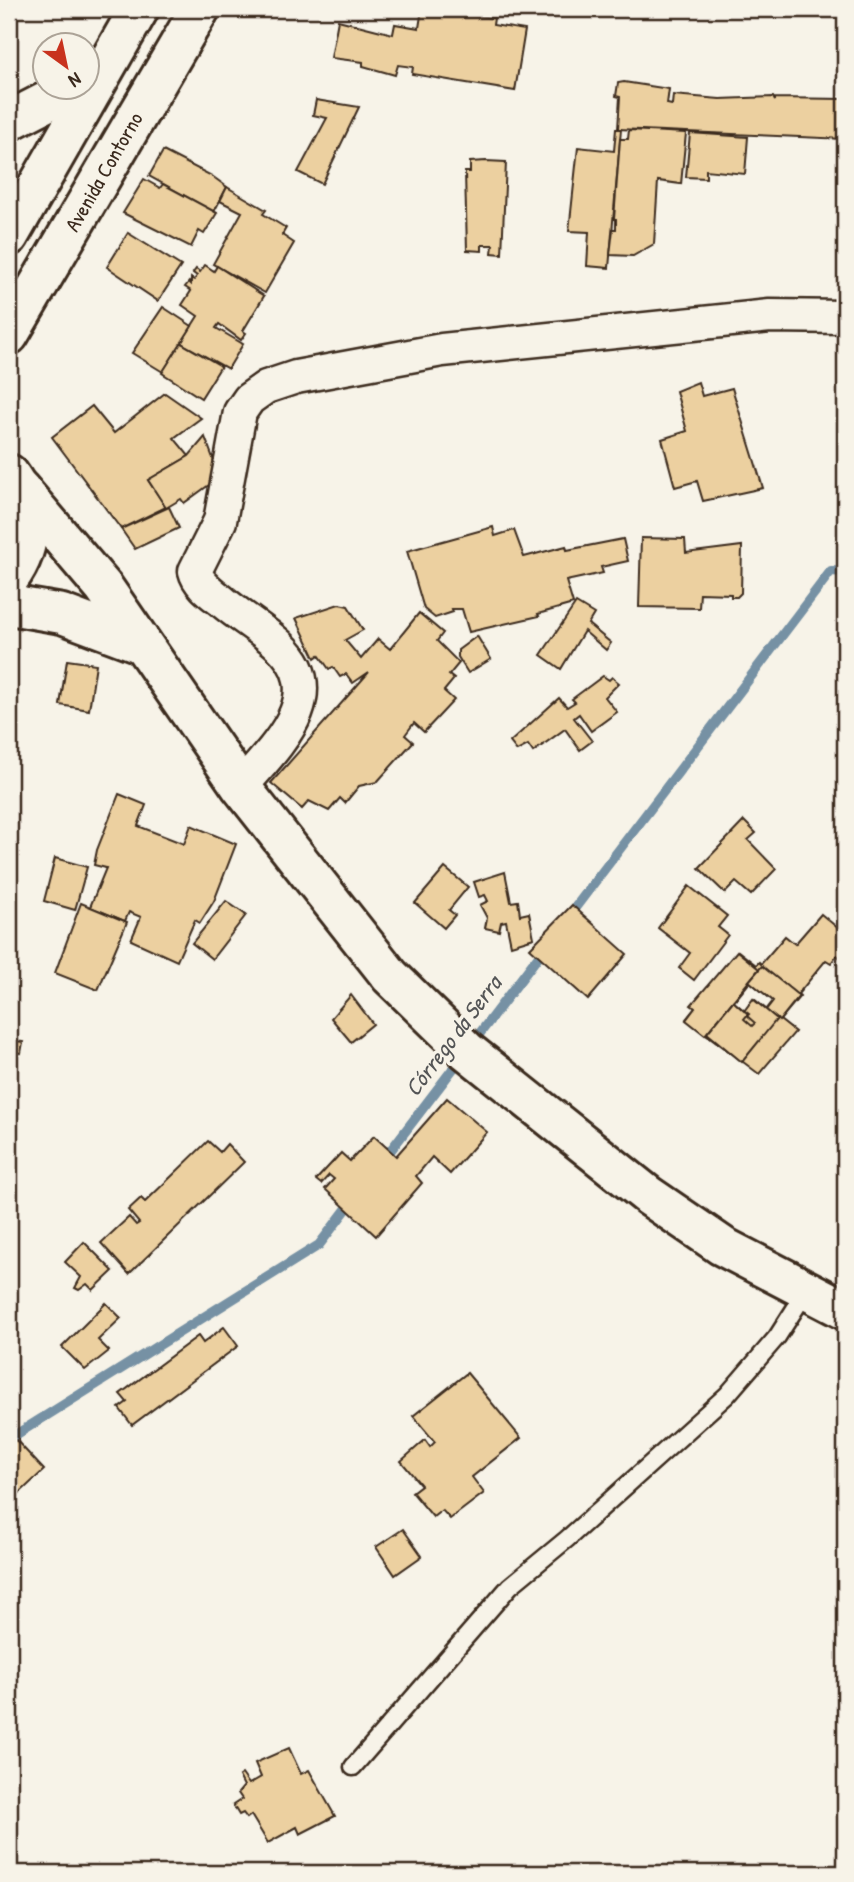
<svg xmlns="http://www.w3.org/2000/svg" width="854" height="1882" font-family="'Patrick Hand',sans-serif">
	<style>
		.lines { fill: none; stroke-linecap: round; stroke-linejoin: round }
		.stream { stroke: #7691a4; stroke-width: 10 }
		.building { fill: #ecd0a0; stroke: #3b2a1e; stroke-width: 2; fill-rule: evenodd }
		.service-casing { stroke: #3b2a1e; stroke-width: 21 }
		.minor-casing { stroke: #3b2a1e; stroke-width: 37 }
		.tertiary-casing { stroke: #3b2a1e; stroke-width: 44 }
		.secondary-casing { stroke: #3b2a1e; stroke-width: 44 }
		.primary-casing { stroke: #3b2a1e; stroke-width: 44 }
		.service { stroke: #f7f3e8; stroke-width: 16 }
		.minor { stroke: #f7f3e8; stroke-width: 32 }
		.tertiary { stroke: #f7f3e8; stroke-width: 38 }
		.secondary { stroke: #f7f3e8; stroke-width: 38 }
		.primary { stroke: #f7f3e8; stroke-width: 38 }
		.labels { text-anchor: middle; stroke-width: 7; stroke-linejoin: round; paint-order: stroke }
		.street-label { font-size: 21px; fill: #3b2a1e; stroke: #f7f3e8 }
		.water-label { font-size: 23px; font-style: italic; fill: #545556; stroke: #f7f3e8 }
	</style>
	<rect width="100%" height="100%" fill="#f7f3e8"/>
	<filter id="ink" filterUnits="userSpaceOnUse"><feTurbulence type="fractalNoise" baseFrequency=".0143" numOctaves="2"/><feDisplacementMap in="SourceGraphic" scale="14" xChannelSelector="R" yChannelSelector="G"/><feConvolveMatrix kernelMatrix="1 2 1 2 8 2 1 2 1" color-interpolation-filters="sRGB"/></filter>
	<g filter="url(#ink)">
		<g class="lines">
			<!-- stream -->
			<g class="stream">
				<polyline points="568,917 831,571 845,572"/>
				<polyline points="471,1045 546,946"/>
				<polyline points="384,1159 462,1057"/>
				<polyline points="9,1439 319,1245 354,1199"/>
			</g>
		</g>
		<!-- building -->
		<g class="building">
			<polygon points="422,9 494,18 493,25 525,30 515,91 412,74 413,67 398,65 395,75 363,66 363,62 331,58 338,20 393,34 395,24 419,28"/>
			<polygon points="624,82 669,89 667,104 672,105 673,95 720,99 773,97 775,101 775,98 845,99 845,139 618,129 620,97 616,96 618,83"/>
			<polygon points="316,100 359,107 322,184 298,172 327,118 313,115"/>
			<polygon points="616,129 621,129 609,268 587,266 589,232 569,231 578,147 614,151"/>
			<polygon points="629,130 686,133 681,184 658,181 654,244 633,256 610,255 613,229 616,229 616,219 614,219 620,139 628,139"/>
			<polygon points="690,133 748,137 745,174 706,170 706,178 686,177"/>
			<polygon points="163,151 212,176 227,187 214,212 149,176"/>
			<polygon points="486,161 506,162 502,254 492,253 493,245 482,245 482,251 467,250 465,172 470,172 470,162"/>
			<polygon points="144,179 160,188 163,184 217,213 204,234 199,231 191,247 123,213"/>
			<polygon points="227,187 266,210 263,214 286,228 282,235 294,243 265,293 213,264 242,212 220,201"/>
			<polygon points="128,233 181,266 158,301 107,267"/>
			<polygon points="205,265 214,271 217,266 264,296 243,331 246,333 241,340 219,324 216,328 243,344 228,369 181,343 198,316 182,305 191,291 185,287 189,282 191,284 191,278 194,280 197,276 193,273 196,269 200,272"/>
			<polygon points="163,307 192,326 163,372 132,353"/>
			<polygon points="181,343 221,366 201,398 162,373"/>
			<polygon points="698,382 702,396 732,388 763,488 703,501 697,481 675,487 662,439 687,431 676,391"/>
			<polygon points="165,393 201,418 174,438 189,456 148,480 166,507 121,529 52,437 92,406 114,433"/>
			<polygon points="205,437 220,477 184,503 181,499 166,508 148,480 189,456"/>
			<polygon points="169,507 179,528 135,549 121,529"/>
			<polygon points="493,527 495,536 514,530 524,557 566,546 567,550 623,539 628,561 601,567 603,573 566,581 573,604 538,614 539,616 469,632 462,609 452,609 453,612 435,618 424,609 407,551"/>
			<polygon points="641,538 685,539 686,553 742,546 741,593 737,597 731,597 731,594 700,593 699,608 639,607"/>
			<polygon points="576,603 594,614 588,624 611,643 606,650 584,631 561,669 541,655"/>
			<polygon points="339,604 348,606 363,630 345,640 361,659 378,639 390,649 419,613 443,633 437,641 459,663 449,675 454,679 444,691 454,700 424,732 414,723 405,735 413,742 377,782 359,786 345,803 340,798 329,811 309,801 302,809 271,783 369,672 353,683 346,674 340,677 333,667 329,669 319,655 315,658 296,618"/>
			<polygon points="477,636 491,659 468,673 458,657 458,650"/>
			<polygon points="67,660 96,664 89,710 60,705"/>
			<polygon points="603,676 609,680 612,677 619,683 605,697 617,712 591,731 579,714 574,718 592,741 580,750 565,729 533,752 528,745 517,751 510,742 559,698 567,707 575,702 572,699"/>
			<polygon points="119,794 146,805 138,826 184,844 191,825 236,844 214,901 200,923 195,920 177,961 131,940 141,917 129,912 125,921 90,907 106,868 94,865 97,850"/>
			<polygon points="744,821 756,833 748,840 776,869 751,895 736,882 725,893 699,868"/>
			<polygon points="55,858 87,867 75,910 44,901"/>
			<polygon points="445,868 468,887 449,910 455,915 444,928 415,903"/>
			<polygon points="505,872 511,902 518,901 520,915 529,913 534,938 511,945 506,921 501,922 499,931 485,928 487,918 480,905 488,901 485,895 479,897 474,882"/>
			<polygon points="689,886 727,916 718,927 728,935 694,980 679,968 690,953 658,928"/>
			<polygon points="226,901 246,915 212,959 192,943"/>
			<polygon points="81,903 127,922 98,990 55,973"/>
			<polygon points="572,905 627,954 588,1000 530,948"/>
			<path d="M821 914 845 934 842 945 845 952 840 958 837 955 831 963 826 960 798 994 800 996 780 1020 795 1032 759 1074 686 1019 695 1008 693 1005 738 951 756 965 759 962 761 964 785 936 795 944ZM750 982 774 1001 767 1010 754 999 745 1011 734 1002Z"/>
			<polygon points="737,951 759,969 705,1035 686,1020 695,1008 691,1005"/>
			<polygon points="762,966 799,996 779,1021 766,1010 773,1001 749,981"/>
			<polygon points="351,995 373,1024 351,1042 331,1018"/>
			<path d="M753 999 777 1019 742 1062 707 1033 733 1001 744 1011ZM745 1011 749 1014 747 1016 755 1023 752 1026 744 1019 748 1014Z"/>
			<polygon points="9,1040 23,1042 21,1053 15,1052 13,1069 9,1069"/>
			<polygon points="447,1098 487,1132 450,1174 432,1157 416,1176 422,1183 376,1236 325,1189 334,1179 329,1175 321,1184 316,1180 341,1153 350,1161 374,1136 396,1156"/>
			<polygon points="208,1141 220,1152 227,1144 244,1162 129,1274 101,1243 129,1217 136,1225 139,1223 128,1210 141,1198 145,1202"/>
			<polygon points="84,1242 113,1271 93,1290 87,1284 79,1290 75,1288 81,1277 65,1262"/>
			<polygon points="106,1303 121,1318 98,1340 109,1351 85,1370 62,1347"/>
			<polygon points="224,1327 238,1346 132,1425 119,1408 127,1402 120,1394 198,1336 203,1343"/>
			<polygon points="467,1373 521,1438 472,1477 484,1493 450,1519 442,1510 433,1517 412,1492 421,1485 401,1461 425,1440 430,1447 435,1442 413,1416"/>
			<polygon points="16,1440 44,1470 9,1503 9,1446"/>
			<polygon points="403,1529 422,1556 395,1575 376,1547"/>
			<polygon points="289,1748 301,1774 309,1770 335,1816 300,1834 297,1827 268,1843 251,1815 247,1818 243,1813 239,1815 233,1805 242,1799 238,1793 244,1786 239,1776 242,1774 249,1784 261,1777 255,1763"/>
		</g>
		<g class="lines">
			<defs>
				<polyline id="service" points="353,1767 510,1586 567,1539 727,1395 777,1337 807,1290"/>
				<path id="minor" d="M241 787C274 748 333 695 279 645 263 630 241 617 223 602 213 594 198 584 195 571L220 521 240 412 249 399 266 387 296 377 442 350 770 316 845 317"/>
				<polyline id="tertiary" points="9,121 73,88"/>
				<g id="secondary">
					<polyline points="20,489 104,588 241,787 390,976 467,1051 649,1196 722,1246 845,1310"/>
					<polyline points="9,605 62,614 142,644"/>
				</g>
				<g id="primary">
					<polyline points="9,236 139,9"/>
					<polyline points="9,335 200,9"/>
					<path d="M9 474C34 508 34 545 9 579"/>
				</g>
			</defs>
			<!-- service casing -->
			<use href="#service" class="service-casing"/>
			<!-- minor casing -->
			<use href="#minor" class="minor-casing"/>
			<!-- tertiary casing -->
			<use href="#tertiary" class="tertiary-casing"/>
			<!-- secondary casing -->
			<use href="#secondary" class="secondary-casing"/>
			<!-- primary casing -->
			<use href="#primary" class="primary-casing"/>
			<!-- service -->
			<use href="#service" class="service"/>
			<!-- minor -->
			<use href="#minor" class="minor"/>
			<!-- tertiary -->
			<use href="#tertiary" class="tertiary"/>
			<!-- secondary -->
			<use href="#secondary" class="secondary"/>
			<!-- primary -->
			<use href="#primary" class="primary"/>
		</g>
	</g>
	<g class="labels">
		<!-- street labels -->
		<g class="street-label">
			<text transform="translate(104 172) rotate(-60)" y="7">Avenida Contorno</text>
		</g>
		<!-- water labels -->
		<g class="water-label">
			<text transform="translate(453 1036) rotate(-53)" y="8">Córrego da Serra</text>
		</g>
	</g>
	<!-- margin -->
	<rect width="854" height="1882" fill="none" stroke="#f7f3e8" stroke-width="35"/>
	<rect x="18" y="18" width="819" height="1847" fill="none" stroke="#3b2a1e" stroke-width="2.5" filter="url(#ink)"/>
	<!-- north arrow -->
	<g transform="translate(66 66) rotate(147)"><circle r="33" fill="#f7f3e8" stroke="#aca397" stroke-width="2"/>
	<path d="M0-5L12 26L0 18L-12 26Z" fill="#c8321e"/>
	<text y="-10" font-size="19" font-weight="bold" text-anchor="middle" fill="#3b2a1e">N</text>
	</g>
</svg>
